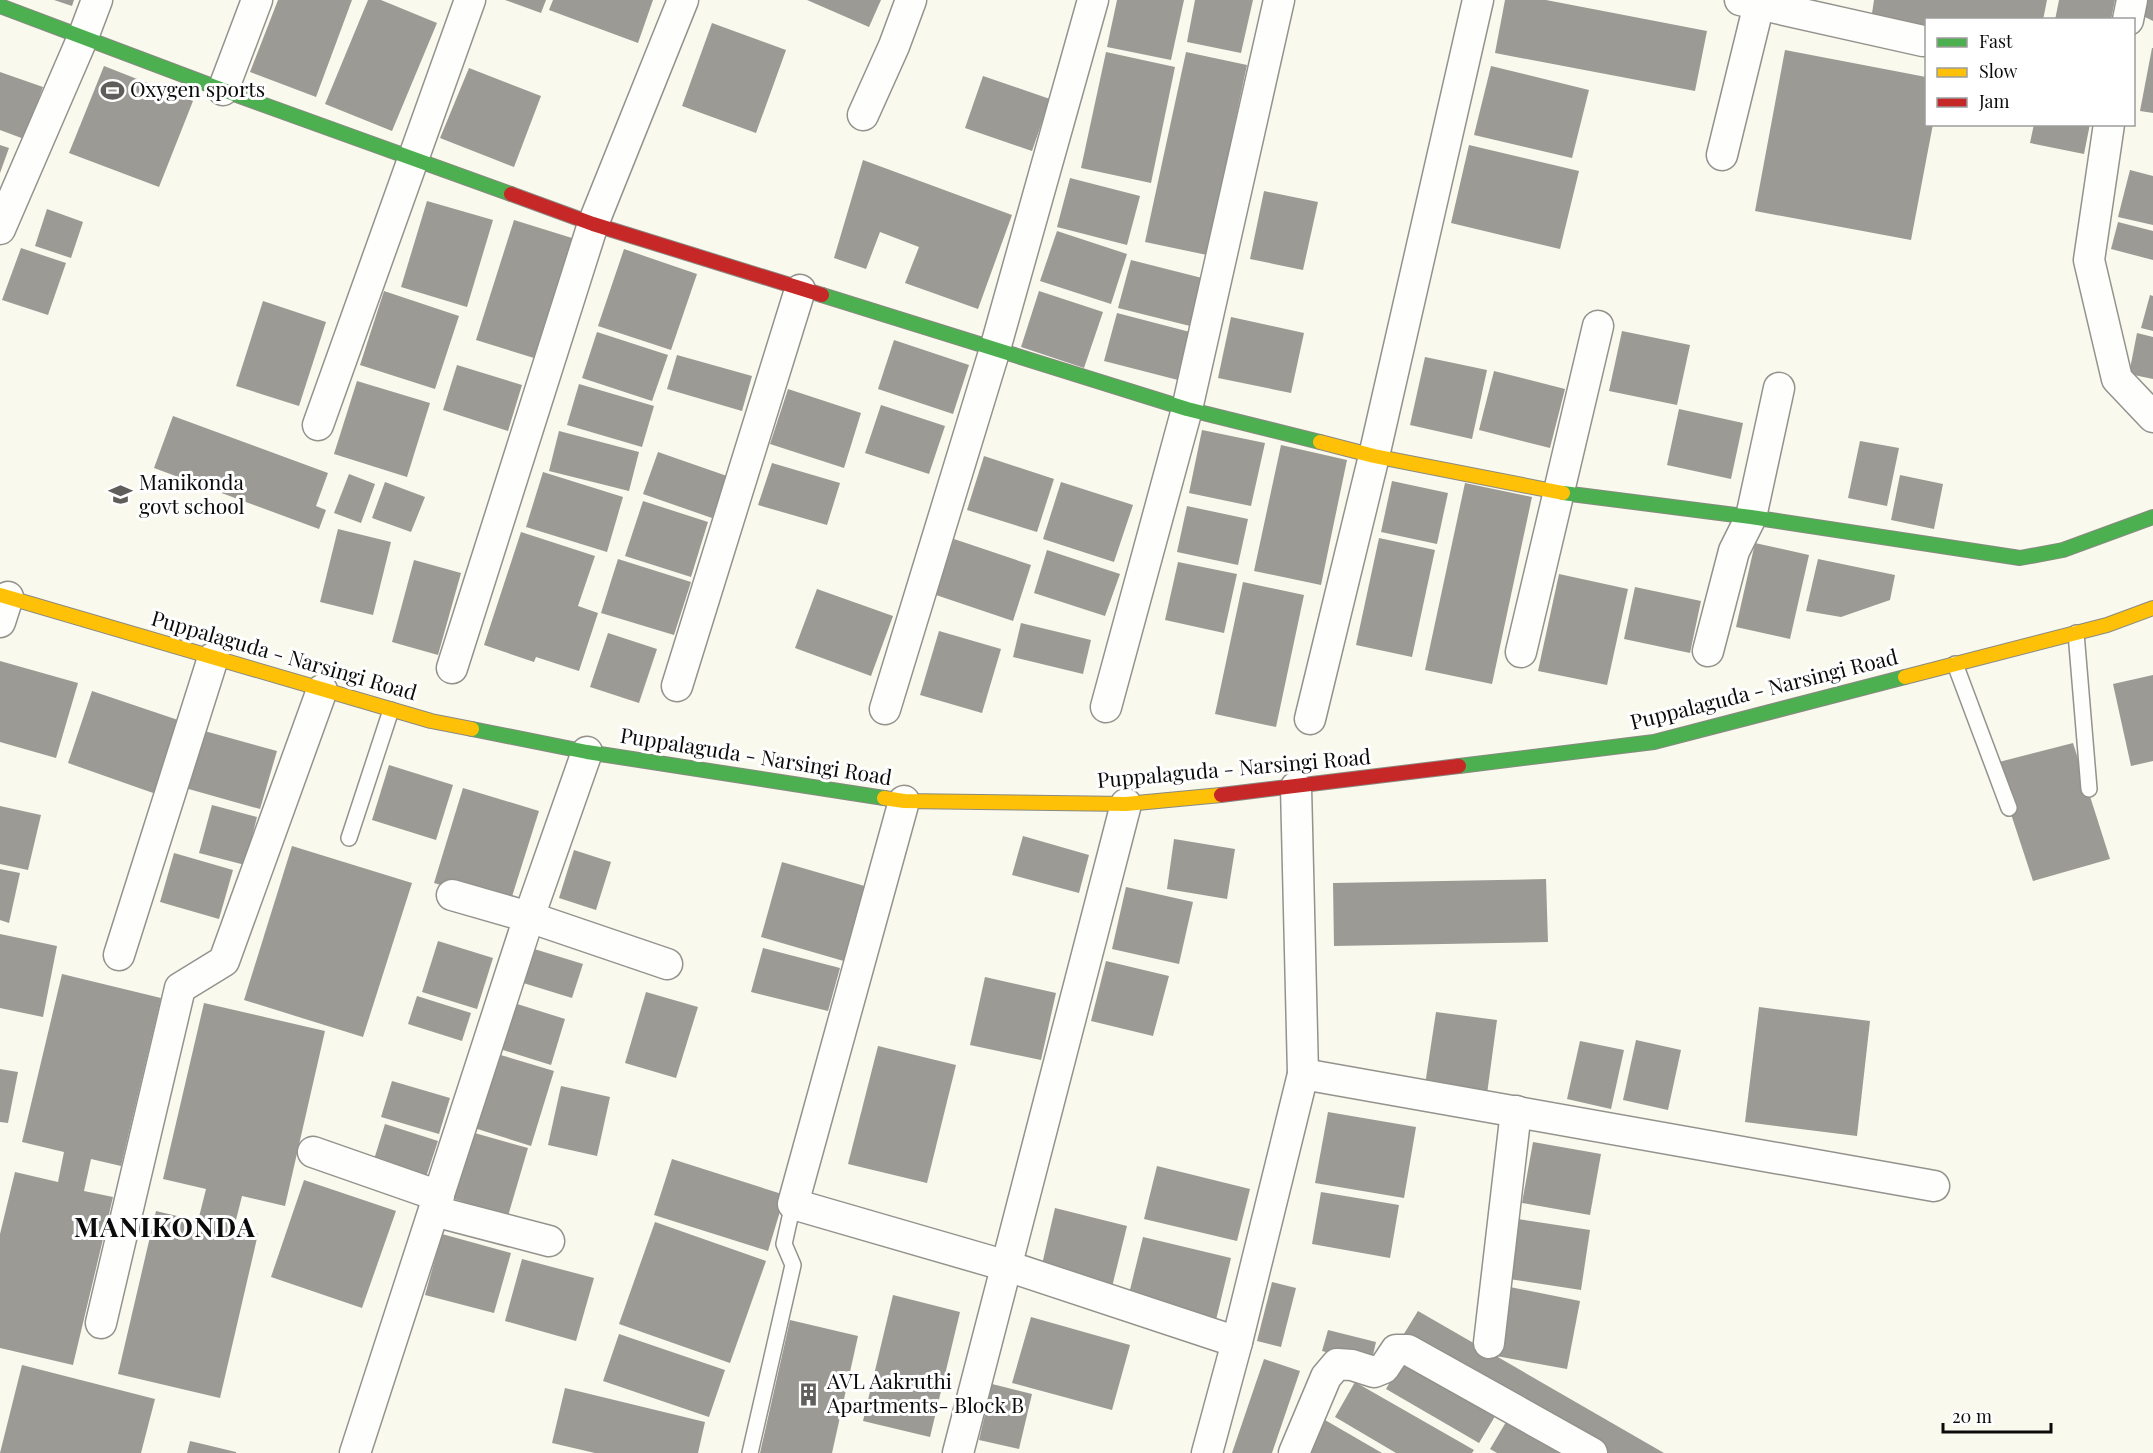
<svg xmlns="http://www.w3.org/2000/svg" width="2153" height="1453" font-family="'Playfair Display',serif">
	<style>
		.building { fill: #9c9a94 }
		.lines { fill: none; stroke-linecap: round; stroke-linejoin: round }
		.lane-casing { stroke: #93928d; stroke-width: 18 }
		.street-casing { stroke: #93928d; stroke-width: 33 }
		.fast-casing { stroke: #898983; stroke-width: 16 }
		.slow-casing { stroke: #898983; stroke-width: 16 }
		.jam-casing { stroke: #898983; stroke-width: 16 }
		.lane { stroke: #fefefc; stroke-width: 15 }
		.street { stroke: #fefefc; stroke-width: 30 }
		.fast { stroke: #4caf50; stroke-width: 14 }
		.slow { stroke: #ffc107; stroke-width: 14 }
		.jam { stroke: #c62828; stroke-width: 14 }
		.labels { text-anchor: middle; stroke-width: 6; stroke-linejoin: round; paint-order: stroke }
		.poi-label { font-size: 21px; fill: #0b0b0b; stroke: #fff; text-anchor: start }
		.street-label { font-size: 21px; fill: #0b0b0b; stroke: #fff }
		.district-label { font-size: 27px; font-weight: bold; letter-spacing: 1.5px; fill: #0b0b0b; stroke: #fff }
	</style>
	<rect width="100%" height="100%" fill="#faf9ed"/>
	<!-- building -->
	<g class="building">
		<polygon points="54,0 74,0 72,6"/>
		<polygon points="278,0 352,0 316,97 250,72"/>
		<polygon points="368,0 381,0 437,23 392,131 325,104"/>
		<polygon points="505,0 546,0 541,13"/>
		<polygon points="553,0 653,0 638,43 549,10"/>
		<polygon points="807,0 881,0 869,27"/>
		<polygon points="1117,0 1184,0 1171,60 1107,47"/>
		<polygon points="1195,0 1253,0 1241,53 1187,42"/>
		<polygon points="1505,0 1546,0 1707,31 1695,91 1495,53"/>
		<polygon points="1874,0 2047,0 2043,20 1926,20 1926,34 1871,20"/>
		<polygon points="2059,0 2115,0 2111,20 2055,20"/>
		<polygon points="2141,0 2153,0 2153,21 2135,12"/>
		<polygon points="712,23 786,50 756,133 682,106"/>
		<polygon points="2152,48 2153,48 2153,113 2140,111"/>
		<polygon points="1785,50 1926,77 1926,124 1933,124 1911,240 1755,211"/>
		<polygon points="1106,52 1175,67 1151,183 1081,168"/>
		<polygon points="1186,52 1247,65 1207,255 1145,242"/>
		<polygon points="104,66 193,101 159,187 69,153"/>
		<polygon points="1491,66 1589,90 1572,158 1474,135"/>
		<polygon points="469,68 541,96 514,167 440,138"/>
		<polygon points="0,72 43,87 24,139 0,130"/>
		<polygon points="983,76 1050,99 1032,151 965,128"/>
		<polygon points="2034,124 2090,124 2084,154 2030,143"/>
		<polygon points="0,145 9,148 0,173"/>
		<polygon points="1469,145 1579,171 1560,249 1451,223"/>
		<polygon points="863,160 1012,215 978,309 905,283 919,247 880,232 866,269 834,258"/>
		<polygon points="2130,170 2153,176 2153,225 2118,217"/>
		<polygon points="1070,178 1140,196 1127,245 1057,227"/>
		<polygon points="1264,191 1318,202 1303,270 1250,259"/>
		<polygon points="427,201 493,220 467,307 401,287"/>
		<polygon points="47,209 83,222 71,258 35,246"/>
		<polygon points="514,220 572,238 534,358 476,340"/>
		<polygon points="2118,222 2153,231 2153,260 2111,249"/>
		<polygon points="1057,231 1127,254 1111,304 1040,281"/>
		<polygon points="21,248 66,263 48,315 2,300"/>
		<polygon points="624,249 697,274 671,350 598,326"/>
		<polygon points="1131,260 1202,278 1190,326 1118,308"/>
		<polygon points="384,291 459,316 435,389 360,365"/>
		<polygon points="1039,291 1103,312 1084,368 1021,347"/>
		<polygon points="2150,295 2153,296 2153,331 2141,328"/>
		<polygon points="263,301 326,322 299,406 236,386"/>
		<polygon points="1117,313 1190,332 1178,380 1104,361"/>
		<polygon points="1231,317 1304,333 1291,393 1218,378"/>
		<polygon points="1622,331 1690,345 1677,405 1609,391"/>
		<polygon points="597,332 668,355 652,401 582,378"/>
		<polygon points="2137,333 2153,337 2153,379 2129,374"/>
		<polygon points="894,340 969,365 953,414 878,389"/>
		<polygon points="677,355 752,376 742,411 667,389"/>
		<polygon points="1425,357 1487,370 1472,439 1410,425"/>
		<polygon points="457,365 522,385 508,431 443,410"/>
		<polygon points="1494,371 1565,389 1550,448 1479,430"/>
		<polygon points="357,381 430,403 407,477 334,454"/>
		<polygon points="579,384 654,406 642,447 567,425"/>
		<polygon points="788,389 861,413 844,468 770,444"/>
		<polygon points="881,405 945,426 929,474 865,453"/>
		<polygon points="1679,409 1743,423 1731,479 1667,465"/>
		<polygon points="173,416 328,473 316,506 326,510 319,529 154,468"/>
		<polygon points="1202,430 1265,443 1251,506 1189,493"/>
		<polygon points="559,431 639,452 629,491 549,471"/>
		<polygon points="1860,441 1899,448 1887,506 1848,498"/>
		<polygon points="1281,445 1347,460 1321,585 1254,571"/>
		<polygon points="658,452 727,476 712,518 643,494"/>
		<polygon points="984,456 1054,479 1037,532 967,510"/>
		<polygon points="772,463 840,483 827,525 758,505"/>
		<polygon points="543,472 623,497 607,552 526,527"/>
		<polygon points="349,474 375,484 361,523 334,513"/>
		<polygon points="1900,475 1943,484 1934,529 1891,520"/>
		<polygon points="1392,481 1448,493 1437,544 1381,532"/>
		<polygon points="385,482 425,497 411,532 372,518"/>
		<polygon points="1061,482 1133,505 1114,562 1043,539"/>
		<polygon points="1465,483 1532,497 1492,684 1425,670"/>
		<polygon points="643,501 708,522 691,577 625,556"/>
		<polygon points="1187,506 1248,519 1238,565 1177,552"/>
		<polygon points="338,529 391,542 373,615 320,602"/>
		<polygon points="521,532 595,556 578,606 598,613 579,671 536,657 534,662 484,645"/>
		<polygon points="1379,538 1435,550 1412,657 1356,645"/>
		<polygon points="954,539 1031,565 1013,621 936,595"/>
		<polygon points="1755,543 1809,555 1790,639 1736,627"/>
		<polygon points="1047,550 1120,574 1105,616 1034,593"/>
		<polygon points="618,559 691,582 674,635 601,613"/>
		<polygon points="1818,559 1895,575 1890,600 1841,617 1806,611"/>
		<polygon points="414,560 461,573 438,655 392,642"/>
		<polygon points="1178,562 1237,574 1224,633 1165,620"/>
		<polygon points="1559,574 1628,589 1607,685 1538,671"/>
		<polygon points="1243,582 1304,595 1276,727 1215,714"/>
		<polygon points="1635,587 1701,601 1690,653 1624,639"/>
		<polygon points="817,589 893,616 871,676 795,648"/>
		<polygon points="1021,623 1091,640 1083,674 1013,657"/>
		<polygon points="939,631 1001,649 982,713 920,695"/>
		<polygon points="608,633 657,649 639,703 590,687"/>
		<polygon points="0,661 78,683 56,758 0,742"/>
		<polygon points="2153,675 2153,761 2131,766 2113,684"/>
		<polygon points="92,691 181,721 156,794 68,763"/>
		<polygon points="201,730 277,751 260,809 185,788"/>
		<polygon points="2073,743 2110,859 2033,881 2009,808 1999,762"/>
		<polygon points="389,765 453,785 436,840 372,820"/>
		<polygon points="463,788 539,811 509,906 434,883"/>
		<polygon points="212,805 257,817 245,865 199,853"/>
		<polygon points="0,806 41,815 28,870 0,864"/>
		<polygon points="1023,836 1089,855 1079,893 1012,875"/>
		<polygon points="1174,839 1235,849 1227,899 1167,889"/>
		<polygon points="292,846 412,883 363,1037 244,1000"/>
		<polygon points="574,850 611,862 596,910 559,898"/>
		<polygon points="174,853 233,870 219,919 160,902"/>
		<polygon points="782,862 868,887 847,962 761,937"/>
		<polygon points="0,869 20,873 9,923 0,920"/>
		<polygon points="1546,879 1548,942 1334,946 1333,883"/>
		<polygon points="1126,887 1193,902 1179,964 1112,949"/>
		<polygon points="0,934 57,946 43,1017 0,1008"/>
		<polygon points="438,941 493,958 477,1009 422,992"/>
		<polygon points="531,948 583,964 572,998 520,982"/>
		<polygon points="763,948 840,968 828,1011 751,992"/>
		<polygon points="1106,961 1169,976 1153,1036 1091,1021"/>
		<polygon points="62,974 161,998 121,1166 91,1159 84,1191 113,1197 73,1365 0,1348 0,1234 15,1172 58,1182 64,1152 22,1142"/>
		<polygon points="985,977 1056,993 1041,1060 970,1045"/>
		<polygon points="646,992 698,1007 676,1078 625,1063"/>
		<polygon points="417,996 471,1013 462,1041 408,1024"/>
		<polygon points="204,1003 325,1031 285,1206 242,1196 234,1228 258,1234 220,1398 118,1374 156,1211 198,1221 206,1189 163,1179"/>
		<polygon points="514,1003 565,1019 551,1065 500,1049"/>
		<polygon points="1759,1007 1870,1021 1857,1136 1745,1122"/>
		<polygon points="1436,1012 1497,1020 1487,1094 1425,1085"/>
		<polygon points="1636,1040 1681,1050 1668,1110 1623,1100"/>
		<polygon points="1580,1041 1624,1050 1611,1109 1567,1099"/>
		<polygon points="878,1046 956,1065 927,1183 848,1164"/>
		<polygon points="494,1053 554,1071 531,1146 471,1127"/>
		<polygon points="0,1069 18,1072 8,1123 0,1122"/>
		<polygon points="392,1081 450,1098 439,1134 381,1117"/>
		<polygon points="561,1086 610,1097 597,1156 548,1145"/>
		<polygon points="1328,1112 1416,1127 1404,1198 1315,1183"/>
		<polygon points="385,1124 438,1141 423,1186 371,1169"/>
		<polygon points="471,1132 528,1148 508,1216 454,1199"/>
		<polygon points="1533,1142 1601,1154 1590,1215 1522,1203"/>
		<polygon points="672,1159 785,1195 768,1251 654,1215"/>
		<polygon points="1157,1166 1250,1189 1237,1241 1144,1219"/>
		<polygon points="304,1180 396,1211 362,1308 271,1277"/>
		<polygon points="1321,1192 1399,1205 1390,1258 1312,1244"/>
		<polygon points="1055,1208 1127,1226 1112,1287 1041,1269"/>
		<polygon points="1518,1219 1590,1230 1581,1290 1509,1279"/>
		<polygon points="655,1222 766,1261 730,1363 619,1324"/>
		<polygon points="442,1234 511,1253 494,1313 425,1295"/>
		<polygon points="1143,1237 1231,1258 1216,1320 1128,1298"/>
		<polygon points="522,1259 594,1278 576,1341 505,1321"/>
		<polygon points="1272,1282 1296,1288 1281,1347 1257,1341"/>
		<polygon points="1510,1287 1580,1301 1567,1369 1496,1356"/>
		<polygon points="893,1295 960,1312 930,1437 863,1421"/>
		<polygon points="1418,1311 1664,1453 1604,1453 1402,1337"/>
		<polygon points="1031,1317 1130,1345 1112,1410 1012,1383"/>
		<polygon points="790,1320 858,1336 832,1453 760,1453"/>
		<polygon points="1328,1330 1376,1342 1371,1364 1322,1351"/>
		<polygon points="619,1334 725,1370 709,1417 603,1381"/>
		<polygon points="1264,1359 1300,1371 1272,1453 1232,1453"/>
		<polygon points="1403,1359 1497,1413 1479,1443 1386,1389"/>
		<polygon points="22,1365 155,1399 141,1453 0,1453"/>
		<polygon points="1355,1382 1474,1450 1472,1453 1396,1453 1335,1417"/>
		<polygon points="992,1384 1032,1394 1019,1449 979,1440"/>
		<polygon points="565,1388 705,1422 698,1453 595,1453 552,1443"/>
		<polygon points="1509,1417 1571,1453 1497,1453 1490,1449"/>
		<polygon points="1325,1420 1382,1453 1306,1453"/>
		<polygon points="190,1441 236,1452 236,1453 187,1453"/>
	</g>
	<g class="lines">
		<defs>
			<g id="lane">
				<polyline points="2076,633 2089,789"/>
				<polyline points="1955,664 2009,808"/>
				<polyline points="349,838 391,710"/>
				<polyline points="750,1453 793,1265 784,1244 793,1204"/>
			</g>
			<g id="street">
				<polyline points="1740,0 1923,41"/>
				<polyline points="2128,20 2132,0"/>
				<polyline points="223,90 257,0"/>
				<polyline points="863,115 894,46 911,0"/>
				<polyline points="2109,124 2089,260 2117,379 2153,417"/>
				<polyline points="1722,155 1759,4"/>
				<polyline points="0,229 83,37 97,0"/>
				<polyline points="318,425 470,0"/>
				<polyline points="0,622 8,597"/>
				<polyline points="1708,651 1734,551 1751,517 1779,388"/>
				<polyline points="1521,652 1598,326"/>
				<polyline points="452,668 593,224 683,0"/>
				<polyline points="677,686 800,290"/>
				<polyline points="1106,707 1187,409 1279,0"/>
				<polyline points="885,709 995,349 1093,0"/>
				<polyline points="1310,719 1374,456 1478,0"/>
				<polyline points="904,801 793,1204 1007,1266 1237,1342"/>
				<polyline points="452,895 529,917 667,964"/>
				<polyline points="119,955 213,658"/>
				<polyline points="1303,1074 1934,1186"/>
				<polyline points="313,1152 439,1196"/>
				<polyline points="434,1211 549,1241"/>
				<polyline points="101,1323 180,988 224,961 322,690"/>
				<polyline points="1489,1343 1516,1111"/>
				<polyline points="355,1453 529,917 587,752"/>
				<polyline points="958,1453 1126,804"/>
				<polyline points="1207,1453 1237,1342 1303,1074 1296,787"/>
				<polyline points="1294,1453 1326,1377 1337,1364 1352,1365 1374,1372 1384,1368 1396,1350 1408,1350 1592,1453"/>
			</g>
			<g id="fast">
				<polyline points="0,6 223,90 511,194"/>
				<polyline points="822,295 1187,409 1320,442"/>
				<polyline points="1563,493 1751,517 2020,558 2063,550 2153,517"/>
				<polyline points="472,729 587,752 884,798"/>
				<polyline points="1459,766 1654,742 1905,677"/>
			</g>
			<g id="slow">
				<polyline points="1320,442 1374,456 1563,493"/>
				<polyline points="0,595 431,721 472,729"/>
				<polyline points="1905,677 2107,625 2153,608"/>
				<polyline points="884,798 904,801 1126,804 1221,795"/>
			</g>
			<g id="jam">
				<polyline points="511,194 593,224 822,295"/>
				<polyline points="1221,795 1459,766"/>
			</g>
		</defs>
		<!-- lane casing -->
		<use href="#lane" class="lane-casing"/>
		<!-- street casing -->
		<use href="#street" class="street-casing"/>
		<!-- fast casing -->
		<use href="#fast" class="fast-casing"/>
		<!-- slow casing -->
		<use href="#slow" class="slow-casing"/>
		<!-- jam casing -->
		<use href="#jam" class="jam-casing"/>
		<!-- lane -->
		<use href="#lane" class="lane"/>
		<!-- street -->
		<use href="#street" class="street"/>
		<!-- fast -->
		<use href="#fast" class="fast"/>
		<!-- slow -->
		<use href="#slow" class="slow"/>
		<!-- jam -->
		<use href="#jam" class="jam"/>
	</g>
	<!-- icons -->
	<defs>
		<symbol id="stadium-bare" viewBox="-9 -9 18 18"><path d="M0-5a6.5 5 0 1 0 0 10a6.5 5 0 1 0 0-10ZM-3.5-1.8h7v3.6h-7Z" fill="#5f5e5a" stroke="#fff" stroke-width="2.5" paint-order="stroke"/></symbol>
		<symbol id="school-bare" viewBox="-9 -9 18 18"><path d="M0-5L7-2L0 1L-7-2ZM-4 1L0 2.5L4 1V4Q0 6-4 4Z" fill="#5f5e5a" stroke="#fff" stroke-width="2.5" paint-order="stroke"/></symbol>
		<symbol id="building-bare" viewBox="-9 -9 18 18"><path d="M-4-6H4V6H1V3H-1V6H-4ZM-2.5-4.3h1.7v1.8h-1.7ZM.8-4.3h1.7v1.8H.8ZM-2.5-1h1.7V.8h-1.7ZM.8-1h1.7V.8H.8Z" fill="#5f5e5a" stroke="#fff" stroke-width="2.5" paint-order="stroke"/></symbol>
	</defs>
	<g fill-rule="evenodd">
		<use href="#stadium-bare" x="96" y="74" width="33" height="33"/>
		<use href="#school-bare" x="104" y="478" width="33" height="33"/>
		<use href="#building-bare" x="792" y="1378" width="33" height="33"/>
	</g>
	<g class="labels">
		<!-- poi labels -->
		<g class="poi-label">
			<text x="130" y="97">Oxygen sports</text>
			<text x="139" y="490">Manikonda<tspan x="139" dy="24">govt school</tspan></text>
			<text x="827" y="1389">AVL Aakruthi<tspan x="827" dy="24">Apartments- Block B</tspan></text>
		</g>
		<!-- street labels -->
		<g class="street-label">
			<text transform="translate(284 656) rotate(16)" y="7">Puppalaguda - Narsingi Road</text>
			<text transform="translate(1764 690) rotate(-14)" y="7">Puppalaguda - Narsingi Road</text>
			<text transform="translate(756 757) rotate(9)" y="7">Puppalaguda - Narsingi Road</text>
			<text transform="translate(1234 769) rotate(-5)" y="7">Puppalaguda - Narsingi Road</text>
		</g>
		<!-- district labels -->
		<g class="district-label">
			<text x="165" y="1237">MANIKONDA</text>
		</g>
	</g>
	<!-- legend -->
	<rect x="1925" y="18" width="210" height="108" fill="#ffffff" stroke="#9d9d9d" stroke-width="1.5"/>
	<rect x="1937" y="38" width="30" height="9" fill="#4caf50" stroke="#9d9d9d" stroke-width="1.5"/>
	<text x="1979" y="48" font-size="18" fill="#0b0b0b">Fast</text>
	<rect x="1937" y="68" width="30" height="9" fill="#ffc107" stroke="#9d9d9d" stroke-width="1.5"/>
	<text x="1979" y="78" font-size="18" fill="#0b0b0b">Slow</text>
	<rect x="1937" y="98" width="30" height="9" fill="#c62828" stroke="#9d9d9d" stroke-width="1.5"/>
	<text x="1979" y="108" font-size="18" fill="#0b0b0b">Jam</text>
	<!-- scale -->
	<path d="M1943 1423v9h108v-9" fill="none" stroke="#0b0b0b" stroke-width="3"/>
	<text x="1952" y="1423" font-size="18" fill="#0b0b0b" stroke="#ffffff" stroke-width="4.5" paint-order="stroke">20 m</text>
</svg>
